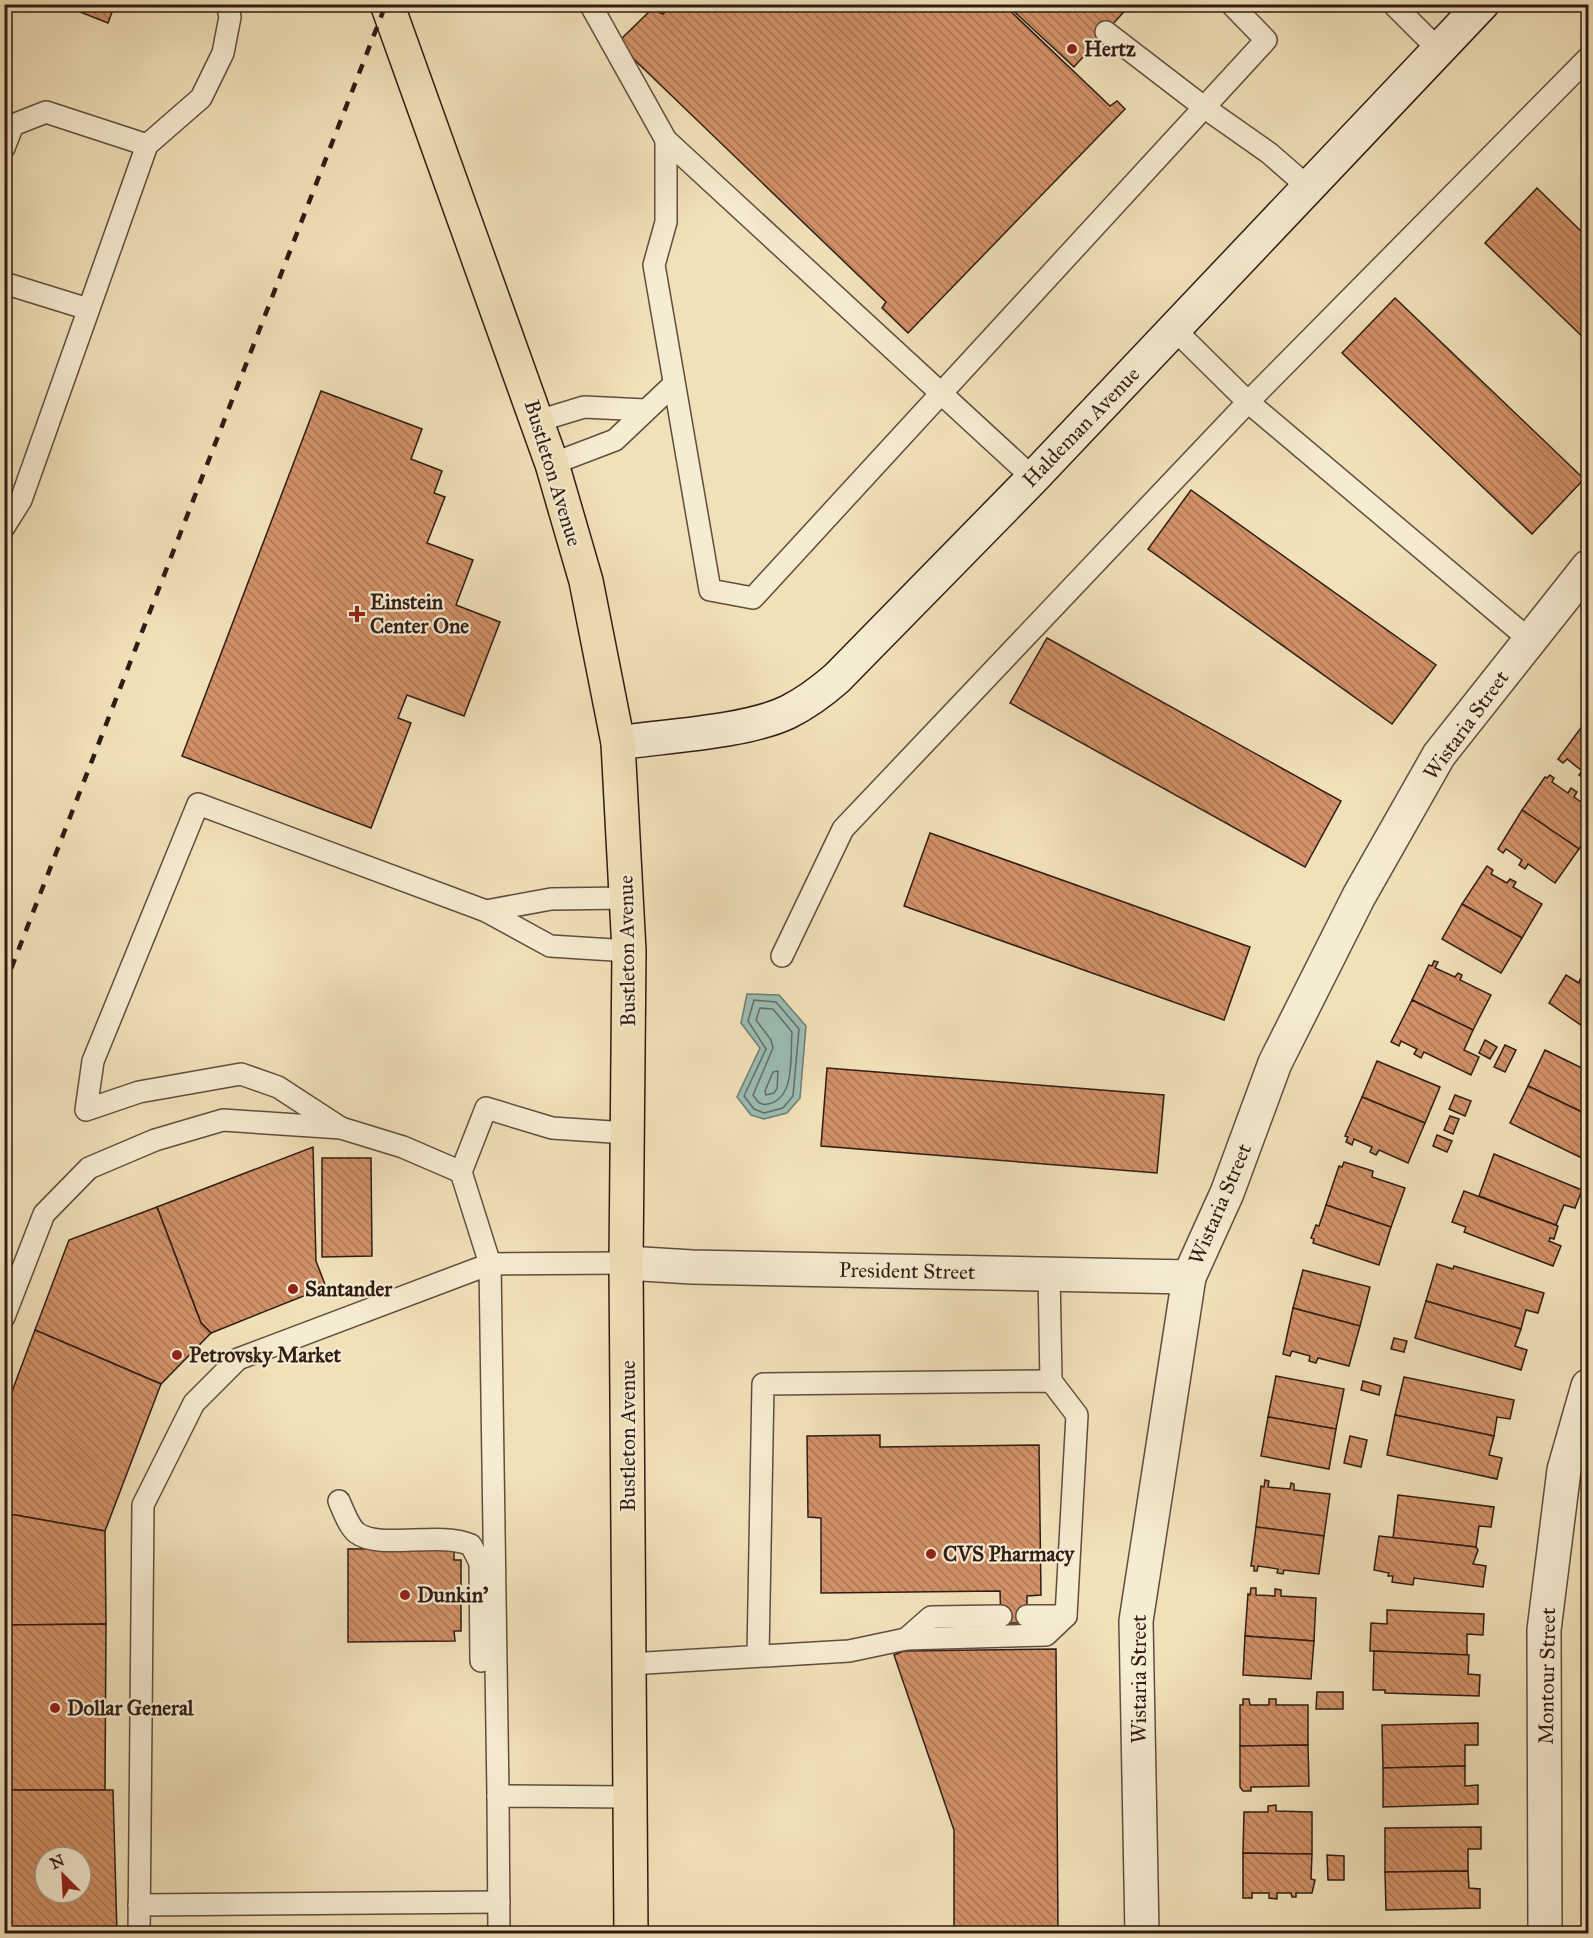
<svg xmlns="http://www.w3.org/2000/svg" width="1593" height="1938" font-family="'IM FELL Great Primer',serif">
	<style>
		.water { fill: #9bbdb3; stroke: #707d74; stroke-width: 1.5 }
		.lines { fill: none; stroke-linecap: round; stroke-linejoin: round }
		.shore { stroke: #656c64; stroke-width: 1.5 }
		.building { fill: url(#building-back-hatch); stroke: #2f1c15; stroke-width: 1.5; fill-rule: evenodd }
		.lane-casing { stroke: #604d3e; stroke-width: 24 }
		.street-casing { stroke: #604d3e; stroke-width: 36 }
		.secondary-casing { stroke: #2f1c15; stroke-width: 36 }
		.primary-casing { stroke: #2f1c15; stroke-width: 36 }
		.lane { stroke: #f6ecd2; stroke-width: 21 }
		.street { stroke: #f6ecd2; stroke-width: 33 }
		.secondary { stroke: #f6ecd2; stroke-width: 33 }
		.primary { stroke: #f1e1b9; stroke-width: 33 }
		.rail { stroke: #2f1c15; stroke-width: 4.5; stroke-dasharray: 10 10; stroke-linecap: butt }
		.poi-dot { fill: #8f2418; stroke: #f6ecd2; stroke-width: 2 }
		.labels { text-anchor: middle; stroke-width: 4.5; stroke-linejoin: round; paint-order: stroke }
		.poi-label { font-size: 21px; font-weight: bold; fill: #2f1c15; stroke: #f6ecd2; text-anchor: start }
		.street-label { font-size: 21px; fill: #2f1c15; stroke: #f6ecd2 }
	</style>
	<defs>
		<pattern id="building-back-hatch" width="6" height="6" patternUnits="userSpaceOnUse" patternTransform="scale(1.5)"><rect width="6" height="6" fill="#d29168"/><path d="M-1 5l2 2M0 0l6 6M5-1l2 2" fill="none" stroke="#ab7654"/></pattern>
	</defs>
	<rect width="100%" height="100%" fill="#f1e1b9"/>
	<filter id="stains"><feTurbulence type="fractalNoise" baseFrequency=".00333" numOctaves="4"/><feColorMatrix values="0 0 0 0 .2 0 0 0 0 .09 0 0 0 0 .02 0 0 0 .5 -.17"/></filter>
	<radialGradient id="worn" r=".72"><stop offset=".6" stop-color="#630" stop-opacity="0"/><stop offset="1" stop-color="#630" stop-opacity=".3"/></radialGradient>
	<!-- water -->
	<polygon class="water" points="747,994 779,995 806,1026 800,1098 787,1113 764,1119 751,1115 737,1097 760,1048 741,1023"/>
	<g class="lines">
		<!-- shore -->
		<g class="shore">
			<polygon points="754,1000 776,1002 799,1029 793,1096 783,1108 764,1113 754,1109 744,1096 766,1049 748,1021"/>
			<path d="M760 1008 773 1009 792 1032C790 1054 796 1099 768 1104 760 1106 757 1101 753 1095L773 1048 771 1040 756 1020Z"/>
			<polygon points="778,1071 777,1089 774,1093 766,1095 765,1091 773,1072"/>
		</g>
	</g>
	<!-- building -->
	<g class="building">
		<polygon points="60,4 115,4 108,23"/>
		<polygon points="672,4 1003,4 1110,106 1117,101 1125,109 908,333 882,308 886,302 617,43 652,9 663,14"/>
		<polygon points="1006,4 1131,4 1074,67"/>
		<polygon points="1537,188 1588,238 1588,342 1485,243"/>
		<polygon points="1395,298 1584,479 1532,534 1342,353"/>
		<polygon points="321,391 422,429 411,459 442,471 434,493 445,497 427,543 473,560 456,605 500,622 464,716 407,695 398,718 411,723 371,828 182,756"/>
		<polygon points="1191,490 1436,665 1392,724 1148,549"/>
		<polygon points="1047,638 1341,801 1305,867 1010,703"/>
		<polygon points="1586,721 1588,723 1588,776 1585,780 1579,775 1582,771 1567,759 1563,763 1558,759"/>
		<polygon points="1550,775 1554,778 1552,782 1568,793 1571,788 1577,792 1574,797 1588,807 1588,835 1579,849 1522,810 1545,777 1547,778"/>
		<polygon points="1522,810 1579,849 1555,883 1528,864 1525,869 1519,865 1522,860 1506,849 1503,853 1498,849"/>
		<polygon points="930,833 1250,947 1224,1020 904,906"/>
		<polygon points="1487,866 1493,870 1491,874 1507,883 1510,879 1516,882 1513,887 1542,904 1522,938 1462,904"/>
		<polygon points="1462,904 1522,938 1501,973 1442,939"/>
		<polygon points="1434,961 1438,962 1435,968 1455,977 1458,973 1462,975 1460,980 1491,995 1473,1030 1412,1000 1429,965 1432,966"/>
		<polygon points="1588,966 1588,985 1580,980"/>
		<polygon points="1566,975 1579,983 1580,980 1588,985 1588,1030 1549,1003"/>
		<polygon points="1412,1000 1473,1030 1464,1050 1479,1057 1471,1075 1424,1052 1421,1058 1414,1054 1417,1049 1401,1041 1399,1046 1391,1042"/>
		<polygon points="1485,1040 1497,1047 1490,1059 1479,1053"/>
		<polygon points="1505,1045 1516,1050 1505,1072 1494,1067"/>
		<polygon points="1545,1050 1588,1071 1588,1115 1528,1086"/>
		<polygon points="1377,1061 1440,1087 1425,1123 1362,1097"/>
		<polygon points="827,1068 1164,1095 1157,1173 821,1146"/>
		<polygon points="1528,1086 1588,1115 1588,1161 1510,1123"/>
		<polygon points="1455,1095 1471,1101 1465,1116 1449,1109"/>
		<polygon points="1362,1097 1425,1123 1408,1163 1379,1150 1376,1155 1370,1152 1372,1147 1354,1139 1352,1145 1346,1142 1348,1137 1345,1136"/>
		<polygon points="1450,1116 1459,1119 1453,1134 1444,1130"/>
		<polygon points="1437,1135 1452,1141 1447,1152 1433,1146"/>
		<polygon points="313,1147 316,1261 326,1287 211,1333 201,1323 157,1207"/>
		<polygon points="1494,1154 1582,1190 1575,1208 1564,1205 1556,1225 1479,1196"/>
		<polygon points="322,1158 371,1158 372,1256 322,1257"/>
		<polygon points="1344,1162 1373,1171 1372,1177 1405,1188 1391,1227 1326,1205 1339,1166 1342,1167"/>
		<polygon points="1464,1191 1558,1226 1554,1239 1550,1238 1549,1241 1561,1246 1553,1266 1464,1232 1466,1227 1452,1222"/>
		<polygon points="1326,1205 1391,1227 1379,1265 1313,1243 1314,1239 1311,1238 1316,1225 1319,1226"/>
		<polygon points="157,1207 201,1323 211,1333 161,1384 35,1330 69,1240"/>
		<polygon points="1437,1264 1453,1269 1454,1266 1544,1293 1538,1313 1526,1310 1521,1329 1426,1301"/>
		<polygon points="1303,1270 1370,1287 1360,1326 1293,1308"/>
		<polygon points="1426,1301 1521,1329 1515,1346 1527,1350 1521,1370 1415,1338"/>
		<polygon points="1293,1308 1360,1326 1349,1366 1318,1358 1316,1363 1309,1361 1310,1356 1292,1351 1290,1356 1283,1354"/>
		<polygon points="35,1330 161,1384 105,1531 4,1513 4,1413"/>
		<polygon points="1394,1338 1407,1341 1404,1352 1391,1349"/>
		<polygon points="1276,1376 1344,1389 1336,1429 1268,1417"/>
		<polygon points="1404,1377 1514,1400 1510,1419 1497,1417 1494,1436 1395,1415"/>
		<polygon points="1363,1381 1381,1386 1379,1395 1361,1390"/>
		<polygon points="1395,1415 1494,1436 1489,1455 1502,1458 1497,1479 1387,1455"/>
		<polygon points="1268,1417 1336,1429 1329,1469 1261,1456"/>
		<polygon points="880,1435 880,1447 1039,1445 1041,1595 1027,1596 1027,1623 1001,1623 1000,1591 821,1593 821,1518 808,1517 807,1436"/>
		<polygon points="1350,1436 1367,1440 1361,1467 1344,1463"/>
		<polygon points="1265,1480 1269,1481 1268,1487 1290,1489 1291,1483 1294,1484 1294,1490 1330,1494 1324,1536 1256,1527 1261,1486 1264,1487"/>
		<polygon points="1398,1495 1494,1507 1491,1527 1479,1526 1476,1547 1393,1538"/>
		<polygon points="4,1513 105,1531 106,1624 4,1625"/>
		<polygon points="1256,1527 1324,1536 1319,1574 1284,1570 1283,1574 1277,1573 1278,1569 1258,1566 1257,1571 1254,1571 1254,1566 1251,1566"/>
		<polygon points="1379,1536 1476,1547 1478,1550 1473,1564 1486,1566 1483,1587 1414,1578 1413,1585 1392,1582 1393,1576 1388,1576 1389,1573 1374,1570"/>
		<polygon points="454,1548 454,1560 461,1560 461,1631 454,1631 455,1641 348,1642 348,1549"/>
		<polygon points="1251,1588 1256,1588 1256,1595 1275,1596 1275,1589 1281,1590 1281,1596 1316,1598 1314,1641 1245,1636 1248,1594 1250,1595"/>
		<polygon points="1387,1610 1484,1614 1483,1635 1467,1634 1467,1655 1370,1651 1371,1623 1387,1624"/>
		<polygon points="106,1624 105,1790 4,1790 4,1625"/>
		<polygon points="1245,1636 1314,1641 1311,1679 1243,1675"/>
		<polygon points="1056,1649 1058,1934 954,1934 954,1830 894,1655 904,1651"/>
		<polygon points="1374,1651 1469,1655 1468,1674 1480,1675 1479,1696 1385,1693 1385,1690 1373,1690"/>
		<polygon points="1317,1692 1343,1692 1343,1709 1316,1709"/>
		<polygon points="1243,1699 1249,1699 1250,1705 1269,1705 1269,1699 1276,1699 1276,1705 1308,1705 1308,1745 1240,1746 1240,1705 1243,1705"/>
		<polygon points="1478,1723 1478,1745 1465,1745 1465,1766 1383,1768 1382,1725"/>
		<polygon points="1308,1745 1309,1786 1251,1787 1251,1791 1243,1791 1240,1787 1240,1746"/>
		<polygon points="1465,1766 1465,1786 1478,1785 1478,1804 1383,1807 1383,1768"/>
		<path d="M4 1790H113L117 1934H4ZM45 1857H81V1893H45Z"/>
		<polygon points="1276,1805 1276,1811 1312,1812 1312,1854 1243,1853 1244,1812 1268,1812 1268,1806"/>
		<polygon points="1481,1827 1481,1849 1468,1849 1468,1871 1385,1872 1385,1828"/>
		<polygon points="1243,1853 1312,1854 1311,1879 1315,1880 1312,1893 1296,1893 1296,1897 1292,1897 1291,1893 1277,1893 1277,1899 1269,1898 1269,1893 1252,1893 1252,1898 1243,1898"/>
		<polygon points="1327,1855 1344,1856 1344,1880 1328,1880"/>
		<polygon points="1468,1871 1469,1888 1480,1889 1480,1908 1386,1910 1385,1872"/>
	</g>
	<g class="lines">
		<defs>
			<g id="lane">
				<polyline points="590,4 666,140 1033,478"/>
				<polyline points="1393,4 1438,49"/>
				<polyline points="1106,32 1205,108 1269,153 1308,187"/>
				<polyline points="666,140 666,222 654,265 710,590 753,598 1266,40 1231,4"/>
				<polyline points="4,148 13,125 46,112 147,145"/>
				<polyline points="4,283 88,309"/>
				<polyline points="1174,329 1248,402 1530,640"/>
				<polyline points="538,421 584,407 645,410"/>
				<polyline points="552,464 615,440 673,385"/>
				<polyline points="4,527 21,500 147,145 201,98 223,53 230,17 227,4"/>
				<polyline points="486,911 551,899 627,898"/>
				<polyline points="782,956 843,829 1248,402 1588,58"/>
				<polyline points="341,1128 278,1087 241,1074 139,1092 86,1110 93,1061 198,804 486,911 550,946 629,951"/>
				<polyline points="461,1172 486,1108 552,1128 627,1133"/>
				<polyline points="1049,1274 1051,1381"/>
				<polyline points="4,1317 44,1214 89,1168 155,1140 223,1120 341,1128 403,1147 461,1172 490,1264 626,1263"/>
				<path d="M339 1501C343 1510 349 1527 357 1533 379 1550 440 1531 471 1545L480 1563 481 1661"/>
				<polyline points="1027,1616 1066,1616"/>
				<polyline points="906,1639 931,1617 1001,1616"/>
				<polyline points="629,1664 849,1651 906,1639 1046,1635 1066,1616 1077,1415 1051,1381 763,1384 758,1656"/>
				<polyline points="139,1905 499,1902"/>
				<polyline points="139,1934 143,1505 194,1403 238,1359 490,1264 498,1796"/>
				<polyline points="499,1934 498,1796 630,1797"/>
			</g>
			<g id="street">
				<polyline points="626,1263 692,1267 1189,1277"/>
				<polyline points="1142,1934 1136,1621 1189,1277 1227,1193 1275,1063 1359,896 1439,755 1588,567"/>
				<polyline points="1545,1934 1544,1630 1564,1470 1588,1386"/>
			</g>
			<path id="secondary" d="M618 743C665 736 747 732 788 712 806 703 821 692 837 678L1033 478 1482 4"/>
			<polyline id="primary" points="387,4 552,464 586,581 618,743 629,951 626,1263 631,1934"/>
		</defs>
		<!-- lane casing -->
		<use href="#lane" class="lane-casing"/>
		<!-- street casing -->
		<use href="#street" class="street-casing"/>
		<!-- secondary casing -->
		<use href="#secondary" class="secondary-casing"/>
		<!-- primary casing -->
		<use href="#primary" class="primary-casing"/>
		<!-- lane -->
		<use href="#lane" class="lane"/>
		<!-- street -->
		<use href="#street" class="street"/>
		<!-- secondary -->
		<use href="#secondary" class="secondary"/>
		<!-- primary -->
		<use href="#primary" class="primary"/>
		<!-- rail -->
		<polyline class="rail" points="4,987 386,4"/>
	</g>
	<!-- markers -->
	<g class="poi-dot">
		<circle cx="1072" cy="49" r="6"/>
		<path d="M354 605h6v6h6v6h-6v6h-6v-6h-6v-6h6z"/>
		<circle cx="293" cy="1289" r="6"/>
		<circle cx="177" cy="1355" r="6"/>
		<circle cx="931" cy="1554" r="6"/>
		<circle cx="405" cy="1595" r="6"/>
		<circle cx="55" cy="1708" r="6"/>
	</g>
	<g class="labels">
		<!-- poi labels -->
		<g class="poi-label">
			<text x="1084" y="56">Hertz</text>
			<text x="370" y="609">Einstein<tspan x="370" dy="24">Center One</tspan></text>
			<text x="305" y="1296">Santander</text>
			<text x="189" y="1362">Petrovsky Market</text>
			<text x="943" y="1561">CVS Pharmacy</text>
			<text x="417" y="1602">Dunkin'</text>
			<text x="67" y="1715">Dollar General</text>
		</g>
		<!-- street labels -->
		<g class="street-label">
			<text transform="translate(1081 427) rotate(-46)" y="7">Haldeman Avenue</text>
			<text transform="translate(553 473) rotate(73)" y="7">Bustleton Avenue</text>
			<text transform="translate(1466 725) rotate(-54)" y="7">Wistaria Street</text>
			<text transform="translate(627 951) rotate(-91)" y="7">Bustleton Avenue</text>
			<text transform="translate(1220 1204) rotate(-67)" y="7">Wistaria Street</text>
			<text transform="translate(907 1271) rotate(1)" y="7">President Street</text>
			<text transform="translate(628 1436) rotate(-90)" y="7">Bustleton Avenue</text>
			<text transform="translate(1547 1676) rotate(-89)" y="7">Montour Street</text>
			<text transform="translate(1139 1679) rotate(-90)" y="7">Wistaria Street</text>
		</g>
	</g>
	<!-- margin -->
	<rect width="1593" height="1938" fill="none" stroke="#f1e1b9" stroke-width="24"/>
	<rect x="6" y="6" width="1581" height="1926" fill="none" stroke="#2f1c15" stroke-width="3"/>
	<rect x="12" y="12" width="1569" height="1914" fill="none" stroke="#2f1c15" stroke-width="1.5"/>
	<!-- north arrow -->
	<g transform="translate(63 1875) rotate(336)"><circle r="28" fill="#f6ecd2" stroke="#a69986" stroke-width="1.5"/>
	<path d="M0-4.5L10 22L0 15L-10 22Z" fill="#8f2418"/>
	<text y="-9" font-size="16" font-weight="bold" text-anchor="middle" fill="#2f1c15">N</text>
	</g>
	<rect width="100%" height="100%" filter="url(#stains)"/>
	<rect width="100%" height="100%" fill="url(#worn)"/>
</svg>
